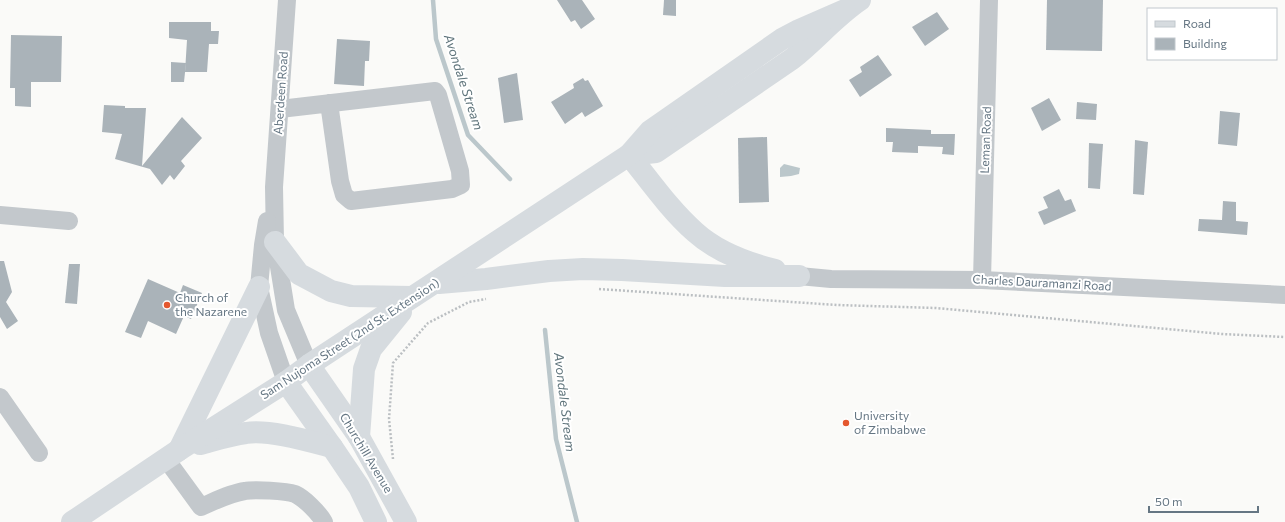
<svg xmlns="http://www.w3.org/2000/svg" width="1285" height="522" font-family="Commissioner,sans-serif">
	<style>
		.water { fill: #bbc7cb }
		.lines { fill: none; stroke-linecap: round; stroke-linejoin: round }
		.stream { stroke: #bbc7cb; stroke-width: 4.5 }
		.building { fill: #aab3b9 }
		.path { stroke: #bbbfc2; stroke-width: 2.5; stroke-dasharray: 2 2; stroke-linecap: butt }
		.minor { stroke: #c3c8cc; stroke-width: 18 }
		.major { stroke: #d6dbdf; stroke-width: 22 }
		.highway { stroke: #d6dbdf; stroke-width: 22 }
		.poi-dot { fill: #e4572e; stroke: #fff; stroke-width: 1.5 }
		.labels { text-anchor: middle; stroke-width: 4; stroke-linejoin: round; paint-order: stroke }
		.street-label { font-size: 12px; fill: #657683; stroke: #fff }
		.poi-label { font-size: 12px; fill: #657683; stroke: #fff; text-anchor: start }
		.water-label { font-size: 13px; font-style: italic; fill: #60757c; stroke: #fff }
	</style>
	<rect width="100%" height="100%" fill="#fafaf8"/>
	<!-- water -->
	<polygon class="water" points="784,164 800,168 799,174 791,176 780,177 780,168"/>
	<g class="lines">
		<!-- stream -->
		<g class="stream">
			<polyline points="433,0 436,39 468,135 510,179"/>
			<polyline points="545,330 556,439 577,522"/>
		</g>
	</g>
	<!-- building -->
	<g class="building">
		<polygon points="557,0 582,0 595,19 581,29 575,20 571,22"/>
		<polygon points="664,0 676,0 676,16 663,15"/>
		<polygon points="1047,0 1103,0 1102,51 1046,50"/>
		<polygon points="937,12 949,29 925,46 912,27"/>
		<polygon points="169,22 211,22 211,31 219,31 218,44 209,44 207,72 185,72 187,40 169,38"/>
		<polygon points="11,35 62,36 61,82 31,82 31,107 15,106 15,88 10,88"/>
		<polygon points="337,39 370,41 369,61 365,61 364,86 334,84"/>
		<polygon points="878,55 892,75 860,97 849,80 862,72 860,67"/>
		<polygon points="171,62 186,63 184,82 171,82"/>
		<polygon points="517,73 523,120 504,123 498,78"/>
		<polygon points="583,78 585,81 588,80 603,106 585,117 582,112 565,124 551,102 574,88 573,84"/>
		<polygon points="1049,98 1061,120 1042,131 1031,108"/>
		<polygon points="1077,102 1097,104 1096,120 1076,119"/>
		<polygon points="104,105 125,106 125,108 146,108 142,166 182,117 202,138 181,161 185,166 174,180 170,175 162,185 150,169 115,159 122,134 102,132"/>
		<polygon points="1220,111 1240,113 1237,146 1218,144"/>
		<polygon points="886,128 931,130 931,134 955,134 954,155 942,154 943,147 918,146 918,153 892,152 893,142 886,142"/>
		<polygon points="767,137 769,202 739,203 738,138"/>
		<polygon points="1135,140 1148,142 1144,195 1133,194"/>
		<polygon points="1089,143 1103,144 1100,189 1088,188"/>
		<polygon points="1059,189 1065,201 1071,199 1076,211 1044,225 1038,212 1048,208 1043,197"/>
		<polygon points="1223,201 1236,202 1236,221 1248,222 1247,235 1198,231 1199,219 1222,220"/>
		<polygon points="0,261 4,261 12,292 6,302 18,321 7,329 0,317"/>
		<polygon points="69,264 80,264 77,304 65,303"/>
		<polygon points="148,279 180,293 183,285 202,293 191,319 184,316 176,334 148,321 141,338 125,332"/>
	</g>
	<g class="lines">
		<!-- path -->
		<g class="path">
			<polyline points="599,289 837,305 936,308 1222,334 1285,337"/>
			<polyline points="393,459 389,419 393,363 428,323 469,302 486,299"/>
		</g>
		<!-- minor -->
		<g class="minor">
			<polyline points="287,0 274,187 275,242 286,310 309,365"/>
			<polyline points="280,109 435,91 438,95 460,171 461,185 452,189 351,201 344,195 340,181 329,103"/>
			<polyline points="0,215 69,221"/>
			<polyline points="267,221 263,245 259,287 269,333 286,382"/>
			<polyline points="799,276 831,279 982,280 1285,295"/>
			<polyline points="982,280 989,0"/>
			<polyline points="0,397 39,453"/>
			<path d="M166 459 201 507C215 501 230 493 245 491 254 489 286 491 295 494 304 498 319 513 324 522"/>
		</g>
		<!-- major -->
		<g class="major">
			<polyline points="309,365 359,437 406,522"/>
			<polyline points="286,382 332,447 359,487 376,522"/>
		</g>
		<!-- highway -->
		<g class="highway">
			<path d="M629 155 656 152 792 59C816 40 835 17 860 0"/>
			<path d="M629 155C650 181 670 210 695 232 717 252 747 263 775 270"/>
			<polyline points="275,242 299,274 331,291 351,296 412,297"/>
			<polyline points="439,283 486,279 549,271 583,269 622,270 725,276 799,276"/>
			<polyline points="359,437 364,369 371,349 401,312"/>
			<path d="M200 444C215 440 230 435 246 433 268 429 309 441 332 447"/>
			<polyline points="179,450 259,287"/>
			<polyline points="72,522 179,450 286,382 309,365 629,155 650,131 782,39 799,30 845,10"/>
		</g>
	</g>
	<!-- markers -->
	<g class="poi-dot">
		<circle cx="167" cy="305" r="4"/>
		<circle cx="846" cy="423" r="4"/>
	</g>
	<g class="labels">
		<!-- street labels -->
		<g class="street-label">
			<text transform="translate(281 93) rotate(-86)" y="4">Aberdeen Road</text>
			<text transform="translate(986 140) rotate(-88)" y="4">Leman Road</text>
			<text transform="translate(1042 283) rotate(3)" y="4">Charles Dauramanzi Road</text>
			<text transform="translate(350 339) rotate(-33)" y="4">Sam Nujoma Street (2nd St. Extension)</text>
			<text transform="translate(366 453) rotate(59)" y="4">Churchill Avenue</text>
		</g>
		<!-- poi labels -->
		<g class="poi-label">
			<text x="175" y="302">Church of<tspan x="175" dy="14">the Nazarene</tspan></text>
			<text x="854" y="420">University<tspan x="854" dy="14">of Zimbabwe</tspan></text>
		</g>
		<!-- water labels -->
		<g class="water-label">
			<text transform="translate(464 82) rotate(72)" y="5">Avondale Stream</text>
			<text transform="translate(565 402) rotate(83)" y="5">Avondale Stream</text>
		</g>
	</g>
	<!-- legend -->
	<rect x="1147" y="8" width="130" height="52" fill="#ffffff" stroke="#c1c8cd"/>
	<rect x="1155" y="21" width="20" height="6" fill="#d6dbdf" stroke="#c1c8cd"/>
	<text x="1183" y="28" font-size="12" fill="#657683">Road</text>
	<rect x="1155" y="38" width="20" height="12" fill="#aab3b9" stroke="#c1c8cd"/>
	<text x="1183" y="48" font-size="12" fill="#657683">Building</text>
	<!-- scale -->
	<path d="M1149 506v6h109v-6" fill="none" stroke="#657683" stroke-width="2"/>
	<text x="1155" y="506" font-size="12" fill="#657683" stroke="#ffffff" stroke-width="3" paint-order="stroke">50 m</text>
</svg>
